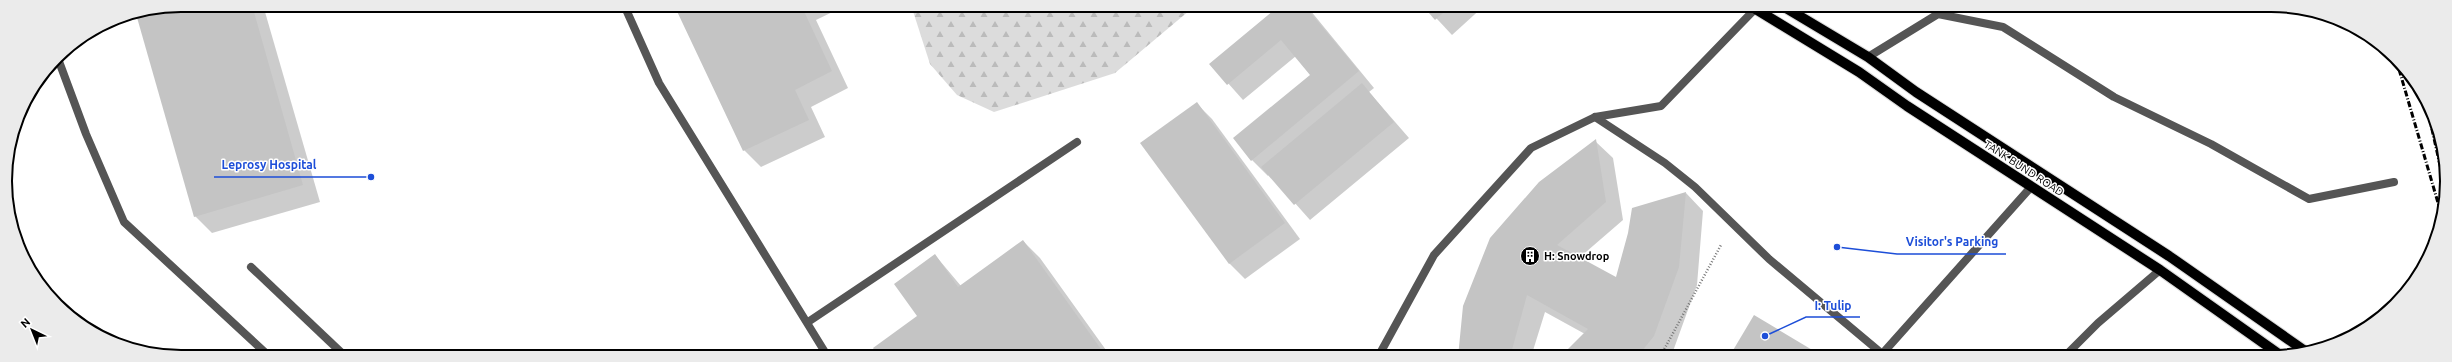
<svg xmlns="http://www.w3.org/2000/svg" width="2452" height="362" font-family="Ubuntu,sans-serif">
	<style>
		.forest { fill: url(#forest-firs) }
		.shadow { fill: #0003 }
		.building { fill: #c4c4c4 }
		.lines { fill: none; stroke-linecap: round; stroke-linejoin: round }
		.primary-casing { stroke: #dbdbdb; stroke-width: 12 }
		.path { stroke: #777; stroke-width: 2.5; stroke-dasharray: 1 2; stroke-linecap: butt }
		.lane { stroke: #555; stroke-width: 8 }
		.street { stroke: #555; stroke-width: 8 }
		.primary { stroke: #000; stroke-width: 10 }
		.rail { stroke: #000; stroke-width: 3; stroke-dasharray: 6 2 1 2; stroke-linecap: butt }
		.labels { text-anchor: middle; stroke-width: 3; stroke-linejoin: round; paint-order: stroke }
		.street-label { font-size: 11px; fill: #000; stroke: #fff }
		.poi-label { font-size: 11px; font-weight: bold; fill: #000; stroke: #fff; text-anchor: start }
		.rim { fill: none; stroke: #000; stroke-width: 2 }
		.leader { fill: none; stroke: #1d4ed8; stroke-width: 1.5 }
		.callout-dot { fill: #1d4ed8; stroke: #fff; stroke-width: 1.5 }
		.callout-label { font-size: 12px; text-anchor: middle; font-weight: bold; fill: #1d4ed8; stroke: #fff; stroke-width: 3; stroke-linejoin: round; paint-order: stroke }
	</style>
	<defs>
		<pattern id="forest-firs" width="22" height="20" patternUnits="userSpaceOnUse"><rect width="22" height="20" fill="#dcdcdc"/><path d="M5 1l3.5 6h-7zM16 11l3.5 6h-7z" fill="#bbb"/></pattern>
	</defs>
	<rect width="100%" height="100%" fill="#fff"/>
	<!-- forest -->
	<polygon class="forest" points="911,5 1196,5 1115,73 994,112 957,95 930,64"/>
	<!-- shadow -->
	<g class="shadow">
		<polygon points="181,5 263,5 320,202 212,233 195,216 137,14"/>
		<polygon points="675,5 847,5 816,20 848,88 811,107 825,137 761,167 744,150"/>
		<polygon points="1281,5 1304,5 1310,10 1374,88 1369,92 1409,138 1310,220 1269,174 1268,176 1252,160 1235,138 1311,75 1296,56 1243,100 1211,64"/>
		<polygon points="1424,5 1485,5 1452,35"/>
		<polygon points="1197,104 1212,119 1300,239 1245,279 1229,263"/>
		<polygon points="1595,141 1613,158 1623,220 1579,258 1617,279 1686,193 1703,211 1697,285 1672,354 1670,357 1561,357 1585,334 1545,312 1531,357 1459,357"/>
		<polygon points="1023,241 1040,258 1111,357 880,357 919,317 935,255 961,286"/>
	</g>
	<!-- building -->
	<g class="building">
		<polygon points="181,5 252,5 303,185 194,217 136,14"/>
		<polygon points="674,5 801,5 832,71 795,90 809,120 743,151"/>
		<polygon points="1280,5 1304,5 1359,71 1251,161 1233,138 1310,75 1281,40 1227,85 1209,64"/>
		<polygon points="1422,5 1452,5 1435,20"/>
		<polygon points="1362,83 1394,122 1294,205 1261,167"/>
		<polygon points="1197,102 1285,223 1229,264 1140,143"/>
		<polygon points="1596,139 1606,202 1557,245 1616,277 1628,233 1632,208 1686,192 1679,267 1654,336 1637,357 1560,357 1588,329 1527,295 1510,357 1458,357 1463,306 1490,238 1539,182"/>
		<polygon points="1023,240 1103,352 1097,357 879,357 873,348 917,316 894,284 935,254 958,287"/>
		<polygon points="1754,315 1824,357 1729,357"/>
	</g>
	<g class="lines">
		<defs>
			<g id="primary">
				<polyline points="1749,5 1859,72 1907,106 2160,270 2283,357"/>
				<polyline points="1781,5 1868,57 1916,92 2169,256 2305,351"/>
			</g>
		</defs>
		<!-- primary casing -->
		<use href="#primary" class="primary-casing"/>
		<!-- path -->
		<polyline class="path" points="1660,357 1721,245"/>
		<!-- lane -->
		<g class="lane">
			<polyline points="624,5 659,83 828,357"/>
			<polyline points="57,56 86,134 124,222 270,357"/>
			<polyline points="1868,57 1938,14 2003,27 2114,97 2211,144 2309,199 2394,182"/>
			<polyline points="251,267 346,357"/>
			<polyline points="808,322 1077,142"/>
		</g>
		<!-- street -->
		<g class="street">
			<polyline points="1595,117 1665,163 1695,187 1769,259 1886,357"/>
			<polyline points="1883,353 2031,187"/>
			<polyline points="1378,357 1434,255 1531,148 1595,117 1661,106 1755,9"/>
			<polyline points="2064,357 2098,323 2160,270"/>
		</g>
		<!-- primary -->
		<use href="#primary" class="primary"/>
		<!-- rail -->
		<g class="rail">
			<polyline points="2396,59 2441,213"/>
			<polyline points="2427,107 2446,192"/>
		</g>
	</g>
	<!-- icons -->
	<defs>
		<symbol id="building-disc" viewBox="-11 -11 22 22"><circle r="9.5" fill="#000" stroke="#fff"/><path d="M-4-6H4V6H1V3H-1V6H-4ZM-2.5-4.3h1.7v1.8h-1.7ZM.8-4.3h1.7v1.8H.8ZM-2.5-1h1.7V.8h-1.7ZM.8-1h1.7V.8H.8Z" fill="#fff"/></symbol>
	</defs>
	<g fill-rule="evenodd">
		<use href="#building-disc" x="1519" y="245" width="22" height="22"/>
	</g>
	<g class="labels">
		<!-- street labels -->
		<g class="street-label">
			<text transform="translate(2024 168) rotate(33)" y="4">TANK BUND ROAD</text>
		</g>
		<!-- poi labels -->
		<g class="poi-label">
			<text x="1544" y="260">H: Snowdrop</text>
		</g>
	</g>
	<!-- crop -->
	<path d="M0 0H2452V362H0ZM181 12H2271A169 169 0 0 1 2440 181V181A169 169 0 0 1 2271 350H181A169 169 0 0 1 12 181V181A169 169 0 0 1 181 12Z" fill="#ebebeb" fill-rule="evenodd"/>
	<path class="rim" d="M181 12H2271A169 169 0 0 1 2440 181V181A169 169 0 0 1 2271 350H181A169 169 0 0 1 12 181V181A169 169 0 0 1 181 12Z"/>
	<!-- callouts -->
	<path class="leader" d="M371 177L325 177H214M1837 247L1897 254H2006M1765 336L1806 317H1860"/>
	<g class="callout-dot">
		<circle cx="371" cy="177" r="4"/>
		<circle cx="1837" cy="247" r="4"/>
		<circle cx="1765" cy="336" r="4"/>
	</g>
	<g class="callout-label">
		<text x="269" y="169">Leprosy Hospital</text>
		<text x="1952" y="246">Visitor's Parking</text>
		<text x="1833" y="310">I: Tulip</text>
	</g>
	<!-- north arrow -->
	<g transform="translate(32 330) rotate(317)" stroke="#ffffff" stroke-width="3" paint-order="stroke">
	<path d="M0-3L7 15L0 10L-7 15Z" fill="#000000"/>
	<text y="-6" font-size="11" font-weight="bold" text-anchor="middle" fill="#000000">N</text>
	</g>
</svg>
